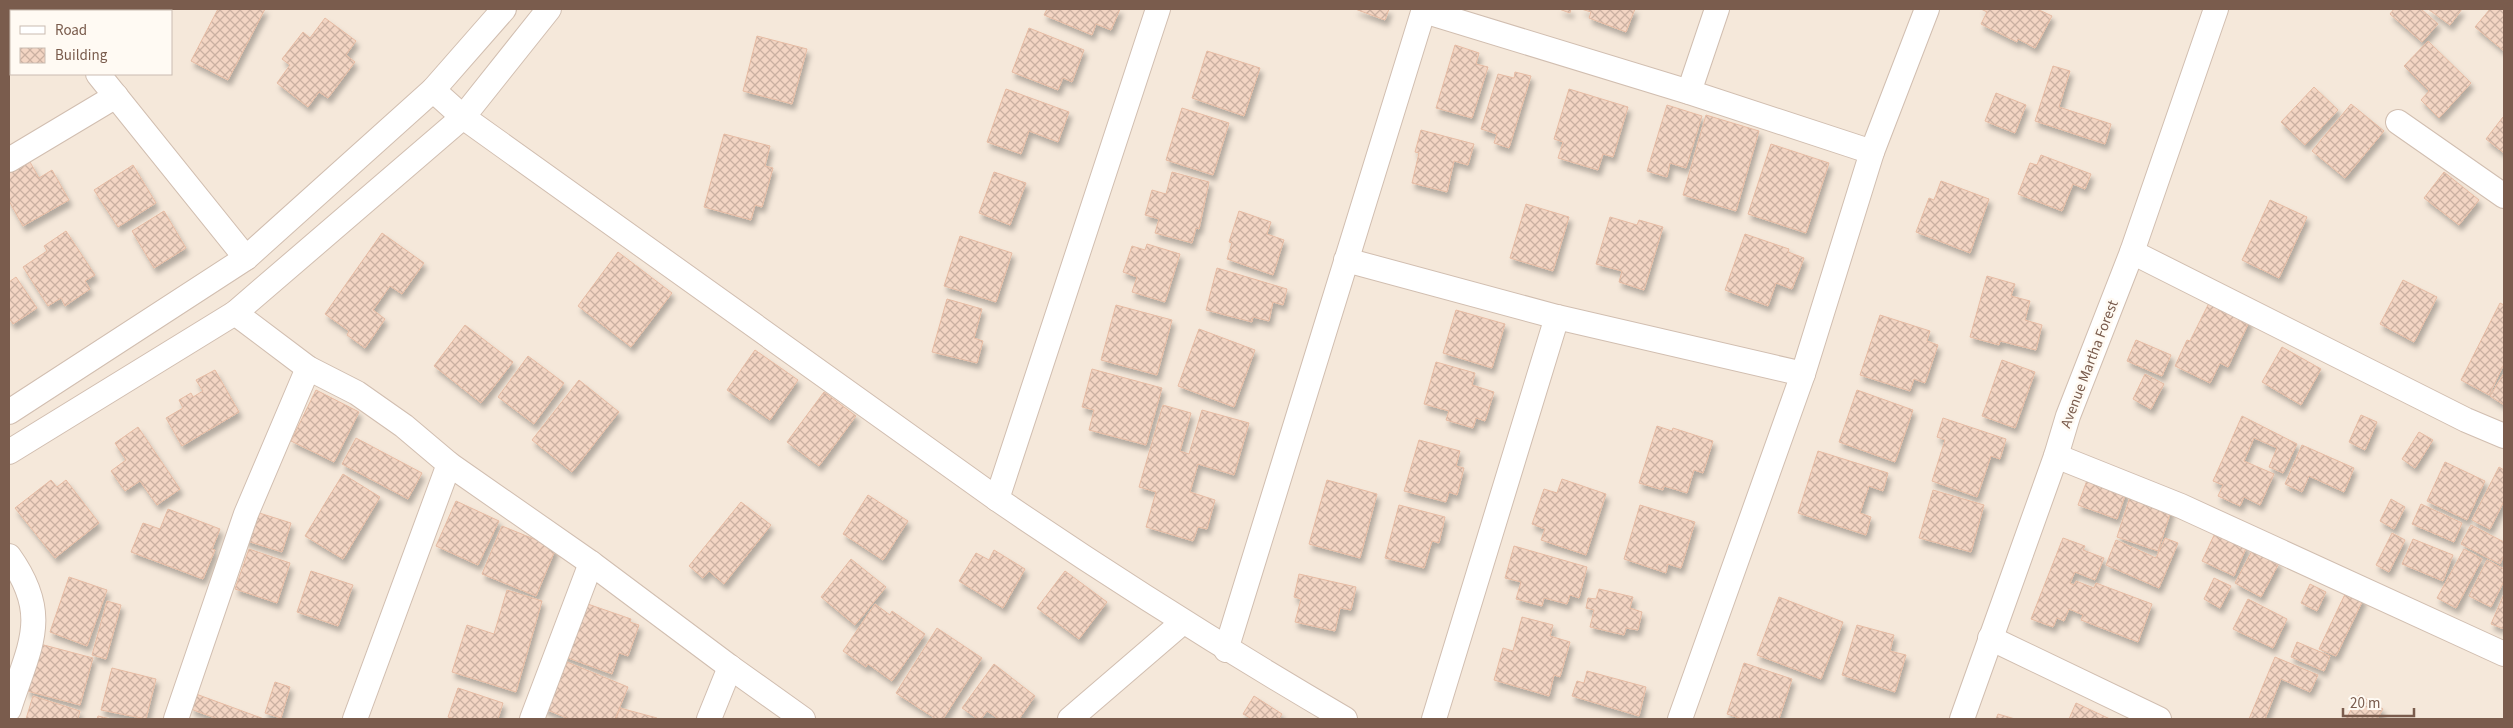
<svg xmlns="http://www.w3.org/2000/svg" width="2513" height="728" font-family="'Source Sans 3',sans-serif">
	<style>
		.residential { fill: #f5e8da; fill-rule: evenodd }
		.building { fill: url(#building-cross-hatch); stroke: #e6bba3; filter: url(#shadow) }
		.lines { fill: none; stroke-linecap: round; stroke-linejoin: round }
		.minor-casing { stroke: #d1beb0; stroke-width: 26 }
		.minor { stroke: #fff; stroke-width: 24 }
		.labels { text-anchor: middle; stroke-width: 5; stroke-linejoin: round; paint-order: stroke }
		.street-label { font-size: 15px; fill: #7a5c4d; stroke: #fffaf3 }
	</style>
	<defs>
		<pattern id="building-cross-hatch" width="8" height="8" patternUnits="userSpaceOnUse" patternTransform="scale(1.25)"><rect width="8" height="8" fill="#f3d5c3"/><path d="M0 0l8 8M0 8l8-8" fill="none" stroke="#cab0a1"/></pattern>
		<filter id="shadow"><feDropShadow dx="3" dy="5.5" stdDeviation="2.5" flood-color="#0004"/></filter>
	</defs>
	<rect width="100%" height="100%" fill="#fdf6ec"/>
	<!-- residential -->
	<path class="residential" d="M9 9H2504V719H9ZM11 11H171V74H11Z"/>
	<!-- building -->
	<g class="building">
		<polygon points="136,9 161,9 160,11 135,11"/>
		<polygon points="218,9 265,9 228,80 191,61"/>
		<polygon points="1047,9 1120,9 1111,30 1096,24 1092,35 1044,15"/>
		<polygon points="1355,9 1389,9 1385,20"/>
		<polygon points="1559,9 1571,9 1570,13"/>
		<polygon points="1581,9 1635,9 1626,32 1589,18 1591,12"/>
		<polygon points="1981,9 2037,9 2052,16 2035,48 2018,39 2017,42 1981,24 1987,12"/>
		<polygon points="2394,9 2421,9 2438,24 2422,42 2390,14"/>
		<polygon points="2428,9 2462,9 2450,25"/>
		<polygon points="2490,9 2504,9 2504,51 2475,27"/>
		<polygon points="9,17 11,21 11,57 9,58"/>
		<polygon points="325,18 356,41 346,55 355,62 328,98 319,92 308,107 277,83 290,65 282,59 303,32 310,38"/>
		<polygon points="1029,28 1084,50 1072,82 1063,78 1058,90 1012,72"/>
		<polygon points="757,36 807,49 792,104 743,91"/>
		<polygon points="2428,41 2471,83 2439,118 2421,100 2429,91 2404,66"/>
		<polygon points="1455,45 1479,53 1476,64 1488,67 1472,118 1436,108"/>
		<polygon points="1207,51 1260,68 1244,116 1192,98"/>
		<polygon points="2053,66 2070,71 2059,107 2111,124 2105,144 2035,121"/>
		<polygon points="1515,72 1531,76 1509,148 1494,143 1497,134 1481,129 1498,74 1514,78"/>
		<polygon points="2314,87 2338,110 2305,145 2281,122"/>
		<polygon points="1006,89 1069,112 1058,142 1029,131 1021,154 987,142"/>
		<polygon points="1569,89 1628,107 1613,157 1603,154 1598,170 1558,158 1563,142 1554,139"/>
		<polygon points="1996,93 2026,105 2015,133 1985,121"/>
		<polygon points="2351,104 2384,131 2345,178 2312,151"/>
		<polygon points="1667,105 1702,116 1686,168 1670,163 1667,177 1647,171"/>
		<polygon points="1182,108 1229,123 1213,175 1166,160"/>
		<polygon points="1706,115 1759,131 1736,211 1683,195"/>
		<polygon points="2503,117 2504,118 2504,153 2486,139"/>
		<polygon points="1421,130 1474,144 1468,165 1454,161 1447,192 1412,183 1419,153 1415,152"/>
		<polygon points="724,134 770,146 765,166 773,168 762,207 755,205 751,220 704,207"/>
		<polygon points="1771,144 1829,163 1806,233 1748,214"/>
		<polygon points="2041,155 2091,174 2085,189 2073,184 2062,211 2018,194 2030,163 2037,165"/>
		<polygon points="30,162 39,178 52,170 69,200 23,226 9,201 9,173"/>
		<polygon points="133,165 156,203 118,227 94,190"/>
		<polygon points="994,172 1026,183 1010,225 979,213"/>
		<polygon points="1172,172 1209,182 1199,229 1196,228 1192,243 1155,233 1159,219 1145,215 1152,190 1166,194"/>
		<polygon points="2444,172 2479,200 2459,225 2424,198"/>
		<polygon points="1941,181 1989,199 1970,253 1916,232 1929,198 1934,200"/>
		<polygon points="2270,200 2307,217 2279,278 2242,260"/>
		<polygon points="1526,204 1569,217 1553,271 1510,258"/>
		<polygon points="164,211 186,248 154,268 132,231"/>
		<polygon points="1239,211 1271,222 1267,234 1284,240 1273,275 1227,259 1232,243 1229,242"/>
		<polygon points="1610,217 1637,225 1639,220 1663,227 1644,290 1619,282 1622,271 1596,264"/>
		<polygon points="66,231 95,275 85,281 90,289 65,306 61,298 48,306 23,267 47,251 44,246"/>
		<polygon points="382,233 424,263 402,294 390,286 373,310 385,319 365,348 347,335 349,331 325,314"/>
		<polygon points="1745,234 1789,249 1788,252 1804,258 1792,289 1776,283 1768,306 1725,290"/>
		<polygon points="960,236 1012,253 996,302 944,286"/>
		<polygon points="1147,244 1180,254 1165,302 1132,292 1137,277 1123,272 1132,246 1145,250"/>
		<polygon points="618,252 672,293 631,347 578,306"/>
		<polygon points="1217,268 1287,289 1283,305 1273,302 1269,321 1253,317 1252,322 1206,310"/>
		<polygon points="1987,276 2015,284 2011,296 2030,301 2025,320 2042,325 2036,350 2000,341 1999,345 1970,337"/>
		<polygon points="16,277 37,308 13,324 9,318 9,282"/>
		<polygon points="2403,280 2437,297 2414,342 2380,324"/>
		<polygon points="947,299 982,309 974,338 983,341 977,363 932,352"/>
		<polygon points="2210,301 2250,320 2228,367 2220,363 2210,383 2175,366 2187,340 2190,341"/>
		<polygon points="2500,303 2504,305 2504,364 2489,395 2461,380"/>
		<polygon points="1116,305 1172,320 1157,375 1101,360"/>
		<polygon points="1456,310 1505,324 1492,368 1443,353"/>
		<polygon points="1880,315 1930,331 1927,341 1938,345 1925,383 1914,379 1910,391 1860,375"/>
		<polygon points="465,325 513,362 481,403 434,366"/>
		<polygon points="1199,329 1255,350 1234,407 1178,386"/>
		<polygon points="2136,340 2171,355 2162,376 2127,361"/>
		<polygon points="2282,347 2321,369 2301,405 2262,382"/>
		<polygon points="755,350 798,380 770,420 727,390"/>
		<polygon points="528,356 564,383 534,424 498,397"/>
		<polygon points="2002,360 2035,372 2015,428 1982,416"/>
		<polygon points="1436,362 1475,373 1472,385 1494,392 1485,421 1476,418 1473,428 1446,420 1449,411 1424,404"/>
		<polygon points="1092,369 1162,388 1146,445 1089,430 1094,410 1082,407"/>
		<polygon points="215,370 239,412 182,446 166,418 183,408 179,400 191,393 193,397 203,391 196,380"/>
		<polygon points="2504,373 2504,405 2490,396"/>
		<polygon points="2145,374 2164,384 2151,409 2133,399"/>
		<polygon points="579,380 619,412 572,472 532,440"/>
		<polygon points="316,390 359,412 334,462 291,441"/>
		<polygon points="1857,390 1913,410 1895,462 1839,442"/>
		<polygon points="824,392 856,416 819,466 787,442"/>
		<polygon points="1163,405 1191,413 1180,451 1189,454 1202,410 1249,423 1234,475 1198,464 1190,492 1215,500 1207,529 1198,527 1193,541 1146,527 1156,492 1139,487"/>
		<polygon points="2361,415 2377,422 2365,450 2349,442"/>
		<polygon points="2242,416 2297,444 2283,473 2269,467 2277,448 2254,438 2244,461 2274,474 2260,505 2244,497 2240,506 2218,496 2223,485 2213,481"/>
		<polygon points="1943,418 2006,439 2000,459 1991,456 1977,497 1932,481 1945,440 1937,437"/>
		<polygon points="1657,426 1672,431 1673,428 1713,441 1703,473 1694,470 1687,493 1664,486 1663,490 1639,483"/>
		<polygon points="138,427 180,489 157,505 140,481 125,491 111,471 126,460 115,443"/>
		<polygon points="2419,432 2433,440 2415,468 2402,459"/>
		<polygon points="356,438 422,473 408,499 342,464"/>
		<polygon points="1419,440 1460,451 1456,466 1464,468 1457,495 1449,492 1446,502 1404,491"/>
		<polygon points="2302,445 2354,468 2344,492 2309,476 2302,492 2285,484"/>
		<polygon points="1818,451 1888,473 1883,491 1869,486 1860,513 1871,517 1866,535 1798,513"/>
		<polygon points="2445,462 2485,481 2467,520 2427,501"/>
		<polygon points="2499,467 2504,470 2504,501 2490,529 2472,520"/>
		<polygon points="2090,472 2128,487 2117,519 2078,505"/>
		<polygon points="343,474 380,497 343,559 305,536"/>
		<polygon points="1562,479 1606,494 1586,555 1541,540 1545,529 1532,524 1544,489 1557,493"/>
		<polygon points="51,480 57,487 66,480 99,523 55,558 15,508"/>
		<polygon points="1327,480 1377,494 1360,558 1309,544"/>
		<polygon points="1933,490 1984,505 1971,552 1919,538"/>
		<polygon points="2131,494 2172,508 2158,551 2117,537"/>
		<polygon points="868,495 908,521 883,560 843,534"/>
		<polygon points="2391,499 2405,507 2394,529 2380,521"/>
		<polygon points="456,501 499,521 478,565 436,546"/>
		<polygon points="741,502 771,525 724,584 709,571 703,578 689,566"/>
		<polygon points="2421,504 2462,523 2454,542 2412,524"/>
		<polygon points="1399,505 1445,517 1439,543 1432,541 1424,568 1385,558"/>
		<polygon points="1640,505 1695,522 1681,568 1668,564 1666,573 1624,559"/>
		<polygon points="168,509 220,529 212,549 215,550 203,579 131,552 143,523 160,529"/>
		<polygon points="253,511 291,523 282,552 244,540"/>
		<polygon points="2471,525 2504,542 2504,555 2500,564 2461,544"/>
		<polygon points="502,526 556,548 536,596 482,574"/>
		<polygon points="2216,531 2247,546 2234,576 2202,561"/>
		<polygon points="2392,533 2405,540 2389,572 2376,565"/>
		<polygon points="2063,538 2085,546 2083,550 2104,558 2095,580 2075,572 2070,583 2074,585 2076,581 2094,588 2096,583 2152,604 2138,642 2081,620 2083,615 2069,609 2064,621 2057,618 2053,627 2031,619"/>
		<polygon points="2165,538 2178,543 2159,588 2106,565 2116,540 2156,558"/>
		<polygon points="2413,539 2453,555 2443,581 2402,564"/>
		<polygon points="1514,546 1587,567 1579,598 1570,595 1567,604 1544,598 1542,606 1516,599 1521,582 1505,578"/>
		<polygon points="249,549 290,563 277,603 235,589"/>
		<polygon points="2253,549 2279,563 2261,597 2235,583"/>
		<polygon points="2464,549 2482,559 2456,608 2437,598"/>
		<polygon points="994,550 1025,569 1003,608 959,581 976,553 989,560"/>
		<polygon points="851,559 886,587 855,625 821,597"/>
		<polygon points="2487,560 2504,569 2504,581 2491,607 2469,596"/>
		<polygon points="311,571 353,585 338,626 297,612"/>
		<polygon points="1065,571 1107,602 1079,639 1037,608"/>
		<polygon points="1299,574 1356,587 1351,610 1340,608 1335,631 1295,622 1301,599 1294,597"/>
		<polygon points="69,577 107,590 87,646 50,632"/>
		<polygon points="2214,578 2231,586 2220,608 2204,599"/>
		<polygon points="2310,584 2326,592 2317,611 2301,603"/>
		<polygon points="1599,589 1633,597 1630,608 1642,612 1638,630 1626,628 1624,635 1590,627 1594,610 1586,608 1588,598 1596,599"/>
		<polygon points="507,590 542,601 516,692 452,672 467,625 494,634"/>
		<polygon points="2347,590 2364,598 2336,656 2319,649"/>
		<polygon points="2504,594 2504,629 2491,624"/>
		<polygon points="1779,597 1843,622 1821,679 1757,655"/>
		<polygon points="2248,599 2287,619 2273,648 2233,629"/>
		<polygon points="107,601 121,605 106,659 92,655"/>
		<polygon points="579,601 631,619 630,622 639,625 628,656 619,653 612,674 560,655"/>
		<polygon points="875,604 890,615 892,611 925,634 892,681 868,664 866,667 843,651"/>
		<polygon points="1522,617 1553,625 1550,636 1570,642 1560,677 1554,675 1549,696 1494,680 1503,648 1513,651"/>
		<polygon points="1857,625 1894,635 1890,651 1906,655 1895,692 1842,675"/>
		<polygon points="937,628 982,658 943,719 936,719 896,693"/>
		<polygon points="2297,642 2330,656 2324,671 2291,657"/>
		<polygon points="40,644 93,658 80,705 27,691"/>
		<polygon points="2275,657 2318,675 2310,692 2281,679 2265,719 2249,719"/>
		<polygon points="562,660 628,687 615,719 569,719 543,708"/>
		<polygon points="1744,663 1792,679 1779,719 1742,719 1727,714"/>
		<polygon points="994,664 1035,696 1019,719 999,719 987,711 981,719 978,719 962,708"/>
		<polygon points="112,668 156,679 146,719 101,710"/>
		<polygon points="1587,671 1646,687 1639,716 1572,696 1577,681 1584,683"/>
		<polygon points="275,682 290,687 281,718 265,713"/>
		<polygon points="458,688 503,703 498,719 455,719 448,717"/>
		<polygon points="196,694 264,719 218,719 196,711 191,709"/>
		<polygon points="2359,695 2383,709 2377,719 2346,719"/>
		<polygon points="33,696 80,711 78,719 26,719"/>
		<polygon points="1254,696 1282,714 1279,719 1252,719 1243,714"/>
		<polygon points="2076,703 2110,719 2069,719"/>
		<polygon points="620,708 657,718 656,719 616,719"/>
		<polygon points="1998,714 2015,719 1996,719"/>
		<polygon points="98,716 111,719 97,719"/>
	</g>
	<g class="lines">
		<defs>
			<g id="minor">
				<polyline points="44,9 46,11"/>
				<polyline points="1424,11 1689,92 1872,152"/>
				<polyline points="98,74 246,258"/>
				<path d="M433 90 463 117 997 499C1111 577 1227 650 1345 719"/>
				<polyline points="1689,92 1717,9"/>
				<polyline points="2398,122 2504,196"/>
				<polyline points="9,160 116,96"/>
				<polyline points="2132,252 2466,420 2504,436"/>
				<polyline points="1346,260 1557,317 1803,374"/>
				<polyline points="235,313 308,368 357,393 404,426 449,464 591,563 730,667 803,719"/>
				<polyline points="9,412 246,258 433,90 504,9"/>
				<polyline points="9,452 235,313 463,117 549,9"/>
				<polyline points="2056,456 2181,506 2504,654"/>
				<polyline points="997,499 1158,9"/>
				<path d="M9 556C52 616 29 646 9 709"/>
				<polyline points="1990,638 2159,719"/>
				<polyline points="1226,650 1424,9"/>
				<polyline points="176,719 246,514 308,368"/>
				<polyline points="355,719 449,464"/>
				<polyline points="532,719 591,563"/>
				<polyline points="709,719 730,667"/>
				<polyline points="1070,719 1183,622"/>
				<polyline points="1434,719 1557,317"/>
				<polyline points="1680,719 1803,374 1872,152 1927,9"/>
				<polyline points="1962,719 2056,456 2068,416 2132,252 2216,9"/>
			</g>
		</defs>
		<!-- minor casing -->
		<use href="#minor" class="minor-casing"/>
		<!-- minor -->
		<use href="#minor" class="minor"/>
	</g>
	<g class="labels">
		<!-- street labels -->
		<g class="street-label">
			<text transform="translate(2089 364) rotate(-69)" y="5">Avenue Martha Forest</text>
		</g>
	</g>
	<!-- border -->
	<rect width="2513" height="728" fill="none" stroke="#7a5c4d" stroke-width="20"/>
	<!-- legend -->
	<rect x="10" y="10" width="162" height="65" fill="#fffaf3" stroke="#cabbb1"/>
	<rect x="20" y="26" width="25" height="8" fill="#ffffff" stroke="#cabbb1"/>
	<text x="55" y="35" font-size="15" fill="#7a5c4d">Road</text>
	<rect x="20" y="48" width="25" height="15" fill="url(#building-cross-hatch)" stroke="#cabbb1"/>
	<text x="55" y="60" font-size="15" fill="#7a5c4d">Building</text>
	<!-- scale -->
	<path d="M2343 708v8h71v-8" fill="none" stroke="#7a5c4d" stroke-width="2.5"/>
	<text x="2350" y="708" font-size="15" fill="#7a5c4d" stroke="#fffaf3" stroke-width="4" paint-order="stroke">20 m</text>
</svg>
